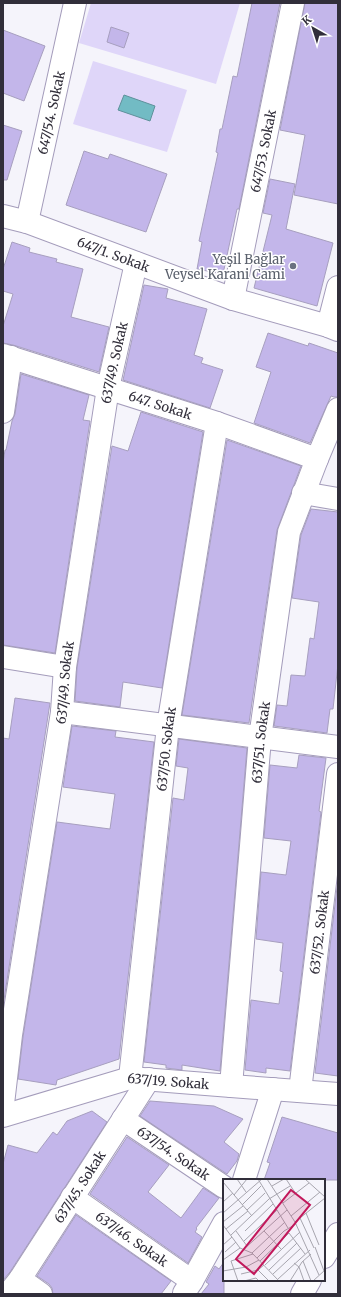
<svg xmlns="http://www.w3.org/2000/svg" width="341" height="1297" font-family="Merriweather,serif">
	<style>
		.green { fill: #dfd6f9 }
		.water { fill: #72bbc4; stroke: #5e919b }
		.building { fill: #c3b6ea; stroke: #a79fbf }
		.lines { fill: none; stroke-linecap: round; stroke-linejoin: round }
		.minor-casing { stroke: #a49cbb; stroke-width: 24 }
		.minor { stroke: #fff; stroke-width: 22 }
		.worship-dot { fill: #6b7280; stroke: #fff; stroke-width: 1.5 }
		.labels { text-anchor: middle; stroke-width: 3; stroke-linejoin: round; paint-order: stroke }
		.street-label { font-size: 13px; fill: #312e3a; stroke: #fff }
		.worship-label { font-size: 13px; fill: #5b616d; stroke: #fff; text-anchor: end }
		.inset-road { fill: none; stroke: #a7a5ae; stroke-width: 1 }
		.view { fill: #c2185b; fill-opacity: 0.15; stroke: #c2185b; stroke-width: 2 }
		.inset-edge { fill: none; stroke: #312e3a; stroke-width: 2 }
	</style>
	<rect width="100%" height="100%" fill="#f5f4fb"/>
	<!-- green -->
	<g class="green">
		<polygon points="91,3 240,3 216,84 79,43"/>
		<polygon points="93,61 187,90 167,152 73,124"/>
	</g>
	<!-- water -->
	<polygon class="water" points="124,95 155,106 150,121 118,110"/>
	<!-- building -->
	<g class="building">
		<polygon points="252,3 280,3 239,209 237,209 223,274 197,269 202,242 199,241 218,153 216,152 220,129 222,129 233,76 237,77"/>
		<polygon points="305,3 338,3 338,204 294,195 305,135 280,130"/>
		<polygon points="111,27 129,33 124,48 107,42"/>
		<polygon points="3,30 45,46 24,101 3,93"/>
		<polygon points="3,125 22,131 7,180 3,180"/>
		<polygon points="84,151 108,159 110,154 167,174 146,232 66,205"/>
		<polygon points="270,179 295,184 286,229 333,243 317,306 254,288 272,215 263,213"/>
		<polygon points="12,242 30,248 29,252 57,259 56,262 83,269 71,317 109,327 99,372 13,345 3,343 3,326 13,294 3,291 3,269"/>
		<polygon points="144,285 168,289 166,298 207,309 194,355 203,358 201,363 223,370 210,408 123,380"/>
		<polygon points="268,333 308,346 309,343 338,353 338,397 334,397 331,396 310,443 254,423 271,372 256,367"/>
		<polygon points="21,374 89,395 83,420 90,421 55,653 3,645 3,463 5,450 6,450 12,421 15,414"/>
		<polygon points="141,412 203,432 162,688 123,682 120,707 75,701 77,668 112,446 128,451"/>
		<polygon points="227,440 301,466 277,530 249,723 182,715"/>
		<polygon points="311,509 338,512 338,664 333,709 330,709 327,733 274,726 277,705 287,706 291,675 305,676 310,638 314,639 319,602 292,598 301,535"/>
		<polygon points="15,698 50,703 3,1006 3,738 9,739"/>
		<polygon points="72,726 116,731 115,737 154,742 119,1059 57,1080 56,1085 18,1079 23,1037 57,822 110,829 115,794 63,787"/>
		<polygon points="179,739 247,748 220,1071 182,1065 182,1070 166,1068 166,1065 144,1062 173,798 184,800 188,768 176,766"/>
		<polygon points="299,755 326,758 319,811 321,812 290,1071 266,1068 266,1073 245,1070 251,1000 279,1004 283,972 280,971 283,943 256,939 261,872 286,875 291,841 264,838 270,765 297,768"/>
		<polygon points="338,879 338,1076 315,1073"/>
		<polygon points="150,1101 214,1106 243,1119 224,1142 239,1154 237,1161 227,1174 140,1116"/>
		<polygon points="92,1111 107,1122 10,1272 3,1280 3,1164 8,1145 37,1153 53,1132 57,1135 67,1121"/>
		<polygon points="282,1117 338,1133 338,1180 264,1180 270,1163 267,1162"/>
		<polygon points="127,1137 169,1165 148,1192 181,1218 203,1188 219,1198 196,1228 197,1229 195,1232 202,1237 188,1263 90,1194"/>
		<polygon points="76,1215 171,1281 161,1294 53,1294 52,1288 49,1284 37,1276"/>
		<polygon points="224,1262 224,1294 201,1294 209,1284 206,1282 215,1266 219,1269"/>
	</g>
	<g class="lines">
		<defs>
			<g id="minor">
				<path id="s1" d="M3 216 27 222 233 299 328 326 338 330"/>
				<path id="s2" d="M27 222 75 3"/>
				<path id="s3" d="M233 299 293 3"/>
				<polyline points="328,326 338,287"/>
				<path id="s4" d="M3 355 217 423 317 459"/>
				<polyline points="3,412 11,357"/>
				<polyline points="303,493 338,499"/>
				<polyline points="3,657 65,667"/>
				<polyline points="62,712 338,747"/>
				<path id="s5" d="M130 1078 168 726 217 423"/>
				<path id="s6" d="M231 1086 260 738 289 532 317 459 338 409"/>
				<path id="s7" d="M300 1091 338 774"/>
				<path id="s8" d="M3 1104 11 1035 62 712 65 667 108 388 136 263"/>
				<path id="s9" d="M3 1116 130 1078 231 1086 338 1094"/>
				<path id="s10" d="M123 1119 224 1187"/>
				<polyline points="244,1180 273,1089"/>
				<path id="s11" d="M72 1197 192 1281"/>
				<polyline points="324,1257 338,1234"/>
				<polyline points="20,1279 41,1294"/>
				<polyline points="184,1293 192,1281 224,1223"/>
				<path id="s12" d="M8 1294 20 1279 149 1079"/>
				<polyline points="302,1294 310,1280"/>
			</g>
		</defs>
		<!-- minor casing -->
		<use href="#minor" class="minor-casing"/>
		<!-- minor -->
		<use href="#minor" class="minor"/>
	</g>
	<!-- markers -->
	<circle class="worship-dot" cx="293" cy="266" r="4"/>
	<g class="labels">
		<!-- street labels -->
		<g class="street-label">
			<text dy="5" stroke="none"><textPath href="#s2" startOffset="112">647/54. Sokak</textPath></text>
			<text dy="5" stroke="none"><textPath href="#s3" startOffset="151">647/53. Sokak</textPath></text>
			<text dy="5" stroke="none"><textPath href="#s1" startOffset="117">647/1. Sokak</textPath></text>
			<text dy="5" stroke="none"><textPath href="#s8" startOffset="750">637/49. Sokak</textPath></text>
			<text dy="5" stroke="none"><textPath href="#s4" startOffset="165">647. Sokak</textPath></text>
			<text dy="5" stroke="none"><textPath href="#s8" startOffset="426">637/49. Sokak</textPath></text>
			<text dy="5" stroke="none"><textPath href="#s6" startOffset="345">637/51. Sokak</textPath></text>
			<text dy="5" stroke="none"><textPath href="#s5" startOffset="331">637/50. Sokak</textPath></text>
			<text dy="5" stroke="none"><textPath href="#s7" startOffset="160">637/52. Sokak</textPath></text>
			<text dy="5" stroke="none"><textPath href="#s9" startOffset="171">637/19. Sokak</textPath></text>
			<text dy="5" stroke="none"><textPath href="#s10" startOffset="61">637/54. Sokak</textPath></text>
			<text dy="5" stroke="none"><textPath href="#s12" startOffset="129">637/45. Sokak</textPath></text>
			<text dy="5" stroke="none"><textPath href="#s11" startOffset="73">637/46. Sokak</textPath></text>
		</g>
		<!-- worship labels -->
		<g class="worship-label">
			<text x="285" y="264">Yeşil Bağlar<tspan x="285" dy="15">Veysel Karani Cami</tspan></text>
		</g>
	</g>
	<!-- overview -->
	<g transform="translate(223 1179)">
		<rect width="102" height="102" fill="#f5f4fb"/>
		<path class="inset-road" d="M14 0 23 13M35 0 65 49M44 0 72 43 96 96M63 0 73 15M82 0 102 18M0 3 29 37M49 7 61 0M11 16 24 0M0 23 10 14M60 24 86 4M19 26 38 7M24 31 42 14M0 34 39 0M83 34 96 66M68 37 97 13M77 39 91 69M0 43 20 27M72 43 102 19M0 46 17 69 29 74 56 102M3 50 25 32M13 52 24 67M22 52 50 25M41 52 58 70M66 54 82 75M8 56 46 20 67 7M21 62 54 31M0 66 9 58M92 68 101 92M20 71 64 31M2 73 13 63M29 74 62 43M34 79 61 52 73 45M0 81 17 69M37 82 66 54M80 82 88 102M71 84 76 88 81 102M42 86 77 53M35 91 46 102M46 91 74 64M0 92 23 88 36 81M18 95 35 91 41 86M50 95 78 69M55 100 87 71M15 102 8 82 30 75M21 102 33 99 36 102M67 102 79 83 88 75M90 102 102 91"/>
		<path class="view" d="M68 11 87 26 31 95 13 80Z"/>
		<rect width="102" height="102" class="inset-edge"/>
	</g>
	<!-- border -->
	<rect width="341" height="1297" fill="none" stroke="#312e3a" stroke-width="8"/>
	<!-- north arrow -->
	<g transform="translate(313 28) rotate(321)" stroke="#ffffff" stroke-width="3" paint-order="stroke">
	<path d="M0-3L7 15L0 10L-7 15Z" fill="#312e3a"/>
	<text y="-6" font-size="11" font-weight="bold" text-anchor="middle" fill="#312e3a">K</text>
	</g>
</svg>
